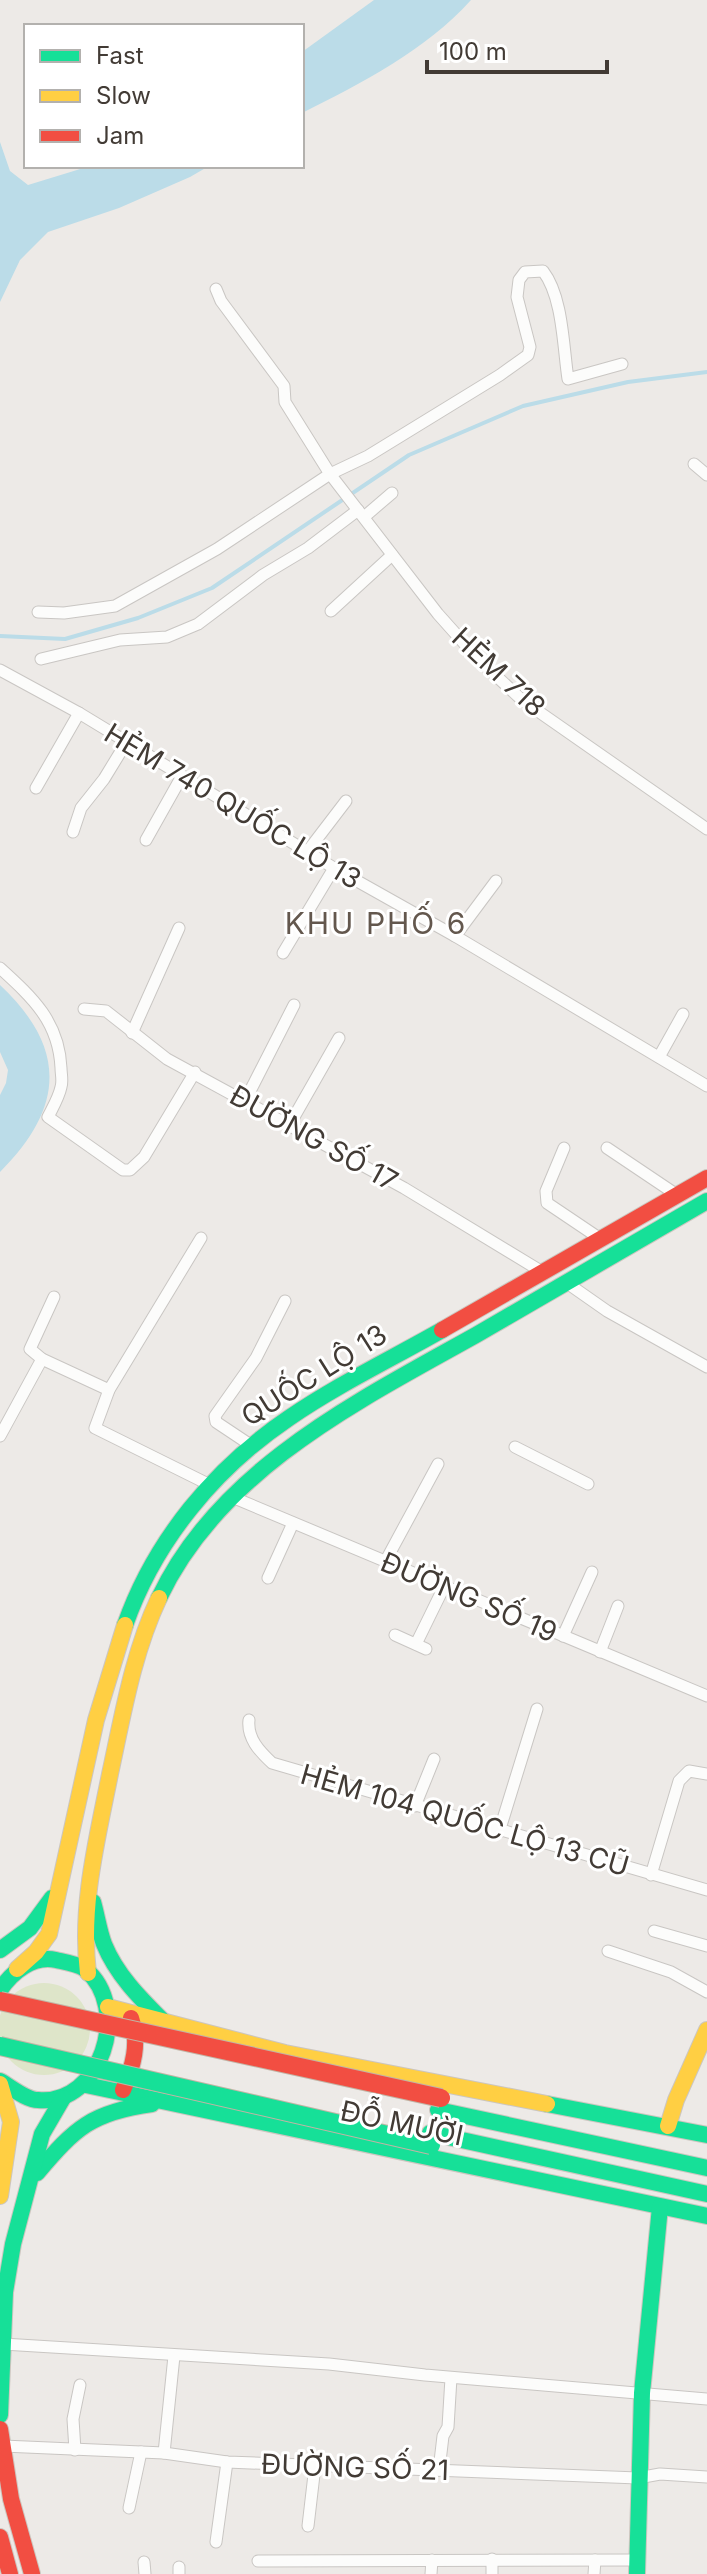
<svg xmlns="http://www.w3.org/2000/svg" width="707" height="2574" font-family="Inter,sans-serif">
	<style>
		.green { fill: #dee5c9 }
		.water { fill: #bbdce8 }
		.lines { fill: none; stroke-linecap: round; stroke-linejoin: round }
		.stream { stroke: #bbdce8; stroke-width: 4 }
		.street-casing { stroke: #c9c6c3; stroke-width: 13 }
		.fast-casing { stroke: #ccc6bf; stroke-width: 18 }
		.slow-casing { stroke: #ccc6bf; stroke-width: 18 }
		.jam-casing { stroke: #ccc6bf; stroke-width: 18 }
		.street { stroke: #fcfcfb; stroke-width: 11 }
		.fast { stroke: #16e098; stroke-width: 16 }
		.slow { stroke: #ffcf43; stroke-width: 16 }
		.jam { stroke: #f24e42; stroke-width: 16 }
		.fast-bridge-casing { stroke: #c2b4a5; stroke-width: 20; stroke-linecap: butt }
		.jam-bridge-casing { stroke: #c2b4a5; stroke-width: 20; stroke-linecap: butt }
		.fast-bridge { stroke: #16e098; stroke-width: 18 }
		.jam-bridge { stroke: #f24e42; stroke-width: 18 }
		.labels { text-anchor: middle; stroke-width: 6; stroke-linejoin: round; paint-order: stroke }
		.street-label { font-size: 28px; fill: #423b35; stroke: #fff }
		.neighbourhood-label { font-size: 30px; letter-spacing: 2px; fill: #63574d; stroke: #fff }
	</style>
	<rect width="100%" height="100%" fill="#edeae7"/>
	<!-- green -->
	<circle class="green" cx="44" cy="2029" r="46"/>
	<!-- water -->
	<g class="water">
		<path d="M374 0H471C426 50 362 83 302 113V52Z"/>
		<polygon points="0,142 10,171 28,185 90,166 209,166 190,177 119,208 48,232 20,260 0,302"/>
		<path d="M0 985C67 1048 65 1107 0 1172V1095L6 1083 8 1070 0 1052Z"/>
	</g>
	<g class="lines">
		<!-- stream -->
		<polyline class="stream" points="0,636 65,639 138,618 212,588 409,455 523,406 628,382 707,372"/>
		<defs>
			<g id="street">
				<polyline points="216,289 221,301 284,386 285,402 330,474 438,614 479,660 522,700 707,829"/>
				<polyline points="694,464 707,475"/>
				<polyline points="364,517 392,493"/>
				<polyline points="331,611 392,555"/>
				<path d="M38 612 64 613 115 606 217 549 330 474 368 456 500 375 528 355 530 347 517 297 519 280 525 272 543 271C563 297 563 346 568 379L622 364"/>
				<polyline points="41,659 120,640 167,637 198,624 263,575 308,548 358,510"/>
				<polyline points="0,670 79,713 334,868 455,936 707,1086"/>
				<polyline points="36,788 79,713"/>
				<polyline points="73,832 81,808 104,779 126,743"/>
				<polyline points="146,840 182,776"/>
				<polyline points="307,852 346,801"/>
				<polyline points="455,936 496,881"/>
				<polyline points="283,953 334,868"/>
				<path d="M0 968C33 998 59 1022 61 1068 61 1074 63 1081 61 1087 59 1097 53 1107 48 1117L123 1170H130L144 1157 195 1072"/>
				<polyline points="84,1009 106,1011 167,1059 404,1188 544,1273"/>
				<polyline points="132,1033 179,928"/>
				<polyline points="659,1057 683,1014"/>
				<polyline points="246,1099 294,1005"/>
				<polyline points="290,1124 339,1038"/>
				<polyline points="564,1148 546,1191 547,1203 602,1240"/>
				<polyline points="607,1148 677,1195"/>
				<polyline points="201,1238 109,1390 95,1428 210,1485"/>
				<polyline points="567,1283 607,1311 707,1367"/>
				<polyline points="54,1297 30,1349 42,1359 109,1390"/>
				<polyline points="0,1436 42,1359"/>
				<polyline points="252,1446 216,1422 215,1416 256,1358 285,1301"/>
				<polyline points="515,1447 588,1484"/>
				<polyline points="232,1497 707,1696"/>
				<polyline points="385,1562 438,1464"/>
				<polyline points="268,1578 293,1523"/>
				<polyline points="395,1635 426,1649"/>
				<polyline points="563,1636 592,1572"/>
				<polyline points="416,1644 444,1587"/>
				<polyline points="600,1652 618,1606"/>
				<path d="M249 1720C247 1738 259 1751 272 1763L707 1890"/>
				<polyline points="415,1806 434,1759"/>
				<polyline points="499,1832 537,1709"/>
				<polyline points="651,1875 679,1781 689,1771 707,1774"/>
				<polyline points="654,1931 707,1946"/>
				<polyline points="608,1951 671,1972 707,1992"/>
				<polyline points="3,2344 329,2364 425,2375 707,2399"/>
				<polyline points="3,2446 164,2453 227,2462 638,2478 660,2474 707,2477"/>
				<polyline points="75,2450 73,2419 80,2385"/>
				<polyline points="164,2453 174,2356"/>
				<polyline points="439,2470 443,2436 448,2427 451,2378"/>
				<polyline points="129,2508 141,2452"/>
				<polyline points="308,2526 315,2466"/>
				<polyline points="216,2542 227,2462"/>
				<polyline points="492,2559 492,2574"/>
				<polyline points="258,2561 637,2560"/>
				<polyline points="144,2562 145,2574"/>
				<polyline points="179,2567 179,2574"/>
				<polyline points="431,2574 432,2560"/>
				<polyline points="594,2574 595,2560"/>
			</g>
			<g id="fast">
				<path d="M159 1598C220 1469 358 1401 476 1335 553 1291 630 1245 707 1201"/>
				<path d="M125 1625C155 1540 215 1468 289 1418 337 1385 391 1359 442 1330"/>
				<path d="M93 1902C97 1916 99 1931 104 1944 117 1976 142 2000 165 2023"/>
				<polyline points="0,1950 30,1928 52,1898"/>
				<path d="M0 1990C12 1972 33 1955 56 1960 65 1962 78 1964 85 1969 132 2008 101 2106 38 2100 26 2100 11 2087 0 2081"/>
				<polyline points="86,2085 707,2216"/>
				<polyline points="547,2104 707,2135"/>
				<polyline points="438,2110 707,2168"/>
				<polyline points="430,2133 707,2194"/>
				<path d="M37 2173C75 2128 92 2112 152 2104"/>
				<polyline points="0,2415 5,2292 13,2244 42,2134 63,2098"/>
				<polyline points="637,2574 642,2393 660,2207"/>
			</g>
			<g id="slow">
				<polyline points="17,1969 36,1952 49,1934 96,1720 125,1625"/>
				<path d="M88 1973C80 1905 97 1840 110 1774 123 1714 133 1653 159 1598"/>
				<polyline points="108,2007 285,2053 547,2104"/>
				<polyline points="0,2084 11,2122 0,2196"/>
				<polyline points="668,2126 676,2100 707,2030"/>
			</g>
			<g id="jam">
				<polyline points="442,1330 707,1178"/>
				<path d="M123 2090C133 2067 140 2043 131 2018"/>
				<polyline points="0,2429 11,2499 32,2574"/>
				<polyline points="0,2537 10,2574"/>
			</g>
		</defs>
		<!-- street casing -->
		<use href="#street" class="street-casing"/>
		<!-- fast casing -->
		<use href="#fast" class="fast-casing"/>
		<!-- slow casing -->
		<use href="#slow" class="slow-casing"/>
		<!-- jam casing -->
		<use href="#jam" class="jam-casing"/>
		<!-- street -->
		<use href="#street" class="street"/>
		<!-- fast -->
		<use href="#fast" class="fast"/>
		<!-- slow -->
		<use href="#slow" class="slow"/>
		<!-- jam -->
		<use href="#jam" class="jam"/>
		<defs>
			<polyline id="fast-bridge" points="0,2046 431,2145"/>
			<polyline id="jam-bridge" points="0,2001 441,2098"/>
		</defs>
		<!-- fast-bridge casing -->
		<use href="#fast-bridge" class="fast-bridge-casing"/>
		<!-- jam-bridge casing -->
		<use href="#jam-bridge" class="jam-bridge-casing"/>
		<!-- fast-bridge -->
		<use href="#fast-bridge" class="fast-bridge"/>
		<!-- jam-bridge -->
		<use href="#jam-bridge" class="jam-bridge"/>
	</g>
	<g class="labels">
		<!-- street labels -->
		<g class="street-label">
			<text transform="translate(499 672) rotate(43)" y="10">HẺM 718</text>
			<text transform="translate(233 806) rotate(31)" y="10">HẺM 740 QUỐC LỘ 13</text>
			<text transform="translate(314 1138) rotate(29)" y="10">ĐƯỜNG SỐ 17</text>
			<text transform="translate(314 1375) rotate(-32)" y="10">QUỐC LỘ 13</text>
			<text transform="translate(469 1597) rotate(23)" y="10">ĐƯỜNG SỐ 19</text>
			<text transform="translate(465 1820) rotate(16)" y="10">HẺM 104 QUỐC LỘ 13 CŨ</text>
			<text transform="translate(402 2123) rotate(12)" y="10">ĐỖ MƯỜI</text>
			<text transform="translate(355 2467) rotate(2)" y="10">ĐƯỜNG SỐ 21</text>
		</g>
		<!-- neighbourhood labels -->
		<g class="neighbourhood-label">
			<text x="376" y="934">KHU PHỐ 6</text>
		</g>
	</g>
	<!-- legend -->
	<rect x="24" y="24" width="280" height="144" fill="#ffffff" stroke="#b3b1ae" stroke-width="2"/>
	<rect x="40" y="50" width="40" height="12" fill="#16e098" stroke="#b3b1ae" stroke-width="2"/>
	<text x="96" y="64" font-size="24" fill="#423b35">Fast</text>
	<rect x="40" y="90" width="40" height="12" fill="#ffcf43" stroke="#b3b1ae" stroke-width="2"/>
	<text x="96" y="104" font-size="24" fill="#423b35">Slow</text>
	<rect x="40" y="130" width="40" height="12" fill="#f24e42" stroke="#b3b1ae" stroke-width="2"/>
	<text x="96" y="144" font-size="24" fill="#423b35">Jam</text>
	<!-- scale -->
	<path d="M427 60v12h180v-12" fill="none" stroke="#423b35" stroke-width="4"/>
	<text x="439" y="60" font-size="24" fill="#423b35" stroke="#ffffff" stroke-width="6" paint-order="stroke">100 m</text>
</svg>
